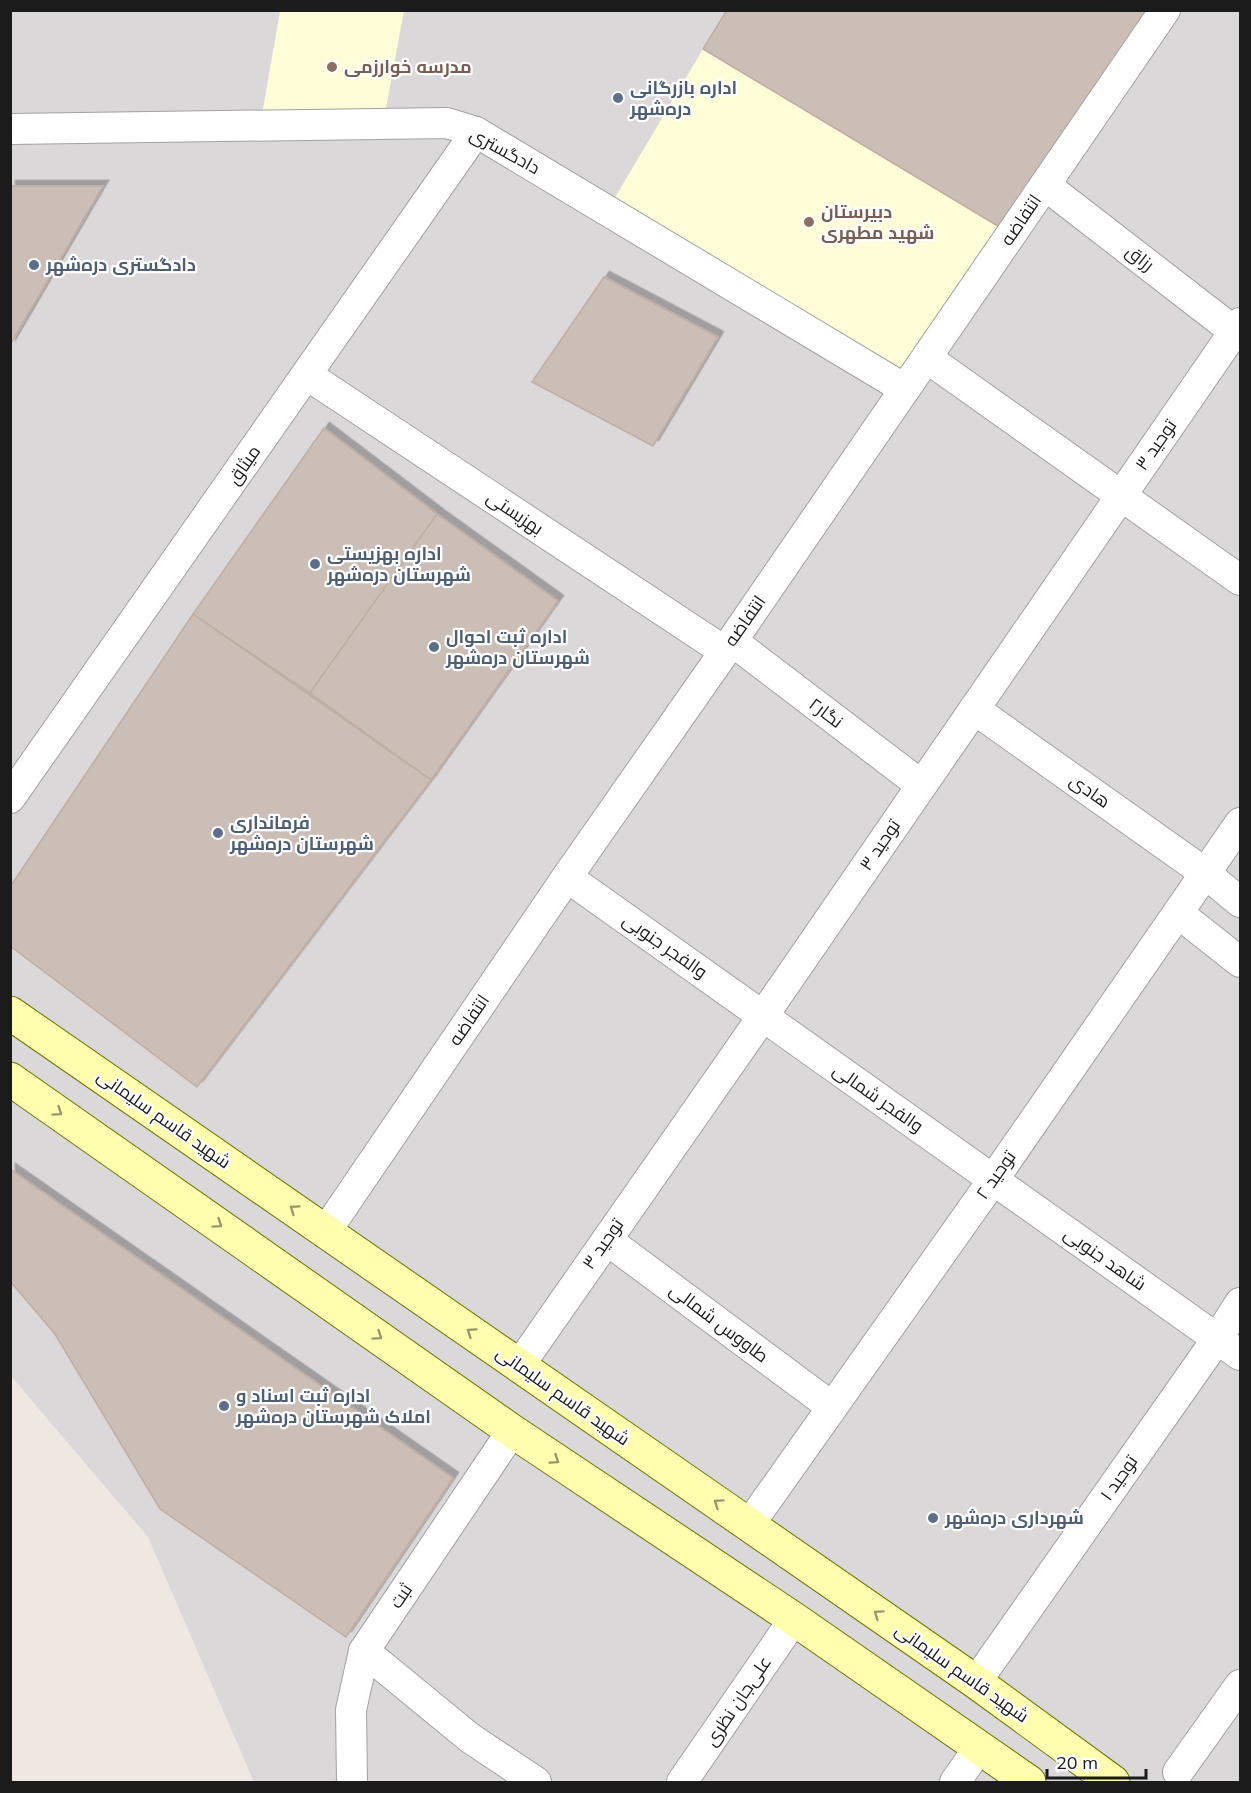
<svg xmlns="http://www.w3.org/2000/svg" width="1251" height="1793" font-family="Mulish,Cairo,sans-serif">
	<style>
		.residential { fill: #dad8d8 }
		.education { fill: #fffdd8 }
		.building { fill: #cabeb6; stroke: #c0ada1; stroke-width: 1.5; filter: url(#shadow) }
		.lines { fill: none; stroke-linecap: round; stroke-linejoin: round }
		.street-casing { stroke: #a2a2a2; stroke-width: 32 }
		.secondary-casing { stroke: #6e7500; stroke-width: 35 }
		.street { stroke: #fff; stroke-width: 30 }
		.secondary { stroke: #fefeae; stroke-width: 33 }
		.oneway { stroke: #98986c }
		.education-dot { fill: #8d6e63; stroke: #fff; stroke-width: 2 }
		.service-dot { fill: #5c6f8a; stroke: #fff; stroke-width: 2 }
		.labels { text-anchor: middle; stroke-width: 4.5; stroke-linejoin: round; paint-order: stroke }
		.education-label { font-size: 18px; font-weight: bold; fill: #785e54; stroke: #fff; text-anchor: start }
		.service-label { font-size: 18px; font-weight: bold; fill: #4e5e75; stroke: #fff; text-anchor: start }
		.street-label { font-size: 18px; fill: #1b1b1b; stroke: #fff }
	</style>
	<defs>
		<filter id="shadow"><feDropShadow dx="5.5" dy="-5.5" stdDeviation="0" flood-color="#0004"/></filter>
	</defs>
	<rect width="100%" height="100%" fill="#eee8e0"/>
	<!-- residential -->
	<polygon class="residential" points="10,11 1240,11 1240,1782 254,1782 148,1537 11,1376"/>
	<!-- education -->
	<g class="education">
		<polygon points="280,11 404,11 383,124 260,126"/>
		<polygon points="703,49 1011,234 905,389 607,211"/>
	</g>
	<!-- building -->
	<g class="building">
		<polygon points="727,10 1165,10 1011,234 703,49"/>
		<polygon points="10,186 103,186 10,345"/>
		<polygon points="604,277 718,337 653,446 532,382"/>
		<polygon points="324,428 437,514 310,693 193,614"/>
		<polygon points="437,514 558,601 431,780 310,693"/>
		<polygon points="193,614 431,780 197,1087 10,946 10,887"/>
		<polygon points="10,1169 453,1478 346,1637 160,1509 55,1334 10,1281"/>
	</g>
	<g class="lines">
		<defs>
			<g id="street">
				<polyline points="10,129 447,123 476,132 905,389"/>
				<polyline points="1045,185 1235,332"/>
				<polyline points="927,358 1240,580"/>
				<polyline points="307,375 724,651"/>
				<polyline points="732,641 921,785"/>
				<polyline points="974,709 1205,873 1240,902"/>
				<polyline points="10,798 476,132"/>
				<polyline points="567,877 1240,1355"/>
				<polyline points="1178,913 1240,962"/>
				<polyline points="326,1231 567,877 732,641 1165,10"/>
				<polyline points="607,1240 832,1407"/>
				<polyline points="519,1366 763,1016 1240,323"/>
				<polyline points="749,1525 993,1180 1240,823"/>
				<polyline points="364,1651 470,1738 536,1782"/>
				<polyline points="976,1682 1217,1339 1240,1303"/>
				<polyline points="1178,1772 1240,1685"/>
				<polyline points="352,1782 351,1710 364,1651 512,1431"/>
				<polyline points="682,1782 794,1619"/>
				<polyline points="955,1782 979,1748"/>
			</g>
			<g id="secondary">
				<polyline points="10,1013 976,1682 1113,1782"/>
				<polyline points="10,1079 512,1431 794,1619 1029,1782"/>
			</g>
		</defs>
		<!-- street casing -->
		<use href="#street" class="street-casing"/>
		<!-- secondary casing -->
		<use href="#secondary" class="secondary-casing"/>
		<!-- street -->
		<use href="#street" class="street"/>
		<!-- secondary -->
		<use href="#secondary" class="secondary"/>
	</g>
	<!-- one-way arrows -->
	<defs><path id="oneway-chevron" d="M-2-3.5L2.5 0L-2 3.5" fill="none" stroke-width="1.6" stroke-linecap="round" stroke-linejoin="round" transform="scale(1.5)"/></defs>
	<g class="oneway">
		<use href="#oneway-chevron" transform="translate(58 1112) rotate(35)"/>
		<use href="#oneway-chevron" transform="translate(294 1209) rotate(-145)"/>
		<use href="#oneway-chevron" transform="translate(218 1224) rotate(35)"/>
		<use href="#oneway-chevron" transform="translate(471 1332) rotate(-145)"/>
		<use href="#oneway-chevron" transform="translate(378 1336) rotate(35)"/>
		<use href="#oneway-chevron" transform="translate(555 1460) rotate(34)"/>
		<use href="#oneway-chevron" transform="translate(718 1503) rotate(-145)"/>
		<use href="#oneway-chevron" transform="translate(878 1614) rotate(-145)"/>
	</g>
	<!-- markers -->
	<g class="education-dot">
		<circle cx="332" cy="67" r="6"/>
		<circle cx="809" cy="222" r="6"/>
	</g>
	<g class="service-dot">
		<circle cx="618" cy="98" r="6"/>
		<circle cx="34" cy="265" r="6"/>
		<circle cx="315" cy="564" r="6"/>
		<circle cx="434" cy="647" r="6"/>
		<circle cx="218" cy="833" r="6"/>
		<circle cx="224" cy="1406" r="6"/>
		<circle cx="933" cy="1518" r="6"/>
	</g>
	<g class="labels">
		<!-- education labels -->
		<g class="education-label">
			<text x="344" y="73">مدرسه خوارزمی</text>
			<text x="821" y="218">دبیرستان<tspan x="821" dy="21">شهید مطهری</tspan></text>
		</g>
		<!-- service labels -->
		<g class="service-label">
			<text x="630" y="94">اداره بازرگانی<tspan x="630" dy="21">دره‌شهر</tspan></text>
			<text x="46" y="271">دادگستری دره‌شهر</text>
			<text x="327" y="560">اداره بهزیستی<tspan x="327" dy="21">شهرستان دره‌شهر</tspan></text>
			<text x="446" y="643">اداره ثبت احوال<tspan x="446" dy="21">شهرستان دره‌شهر</tspan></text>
			<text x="230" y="829">فرمانداری<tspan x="230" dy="21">شهرستان دره‌شهر</tspan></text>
			<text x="236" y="1402">اداره ثبت اسناد و<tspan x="236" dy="21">املاک شهرستان دره‌شهر</tspan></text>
			<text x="945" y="1524">شهرداری دره‌شهر</text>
		</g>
		<!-- street labels -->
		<g class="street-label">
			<text transform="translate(505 151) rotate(29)" y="6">دادگستری</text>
			<text transform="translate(1021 220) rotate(-56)" y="6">انتفاضه</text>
			<text transform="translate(1140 258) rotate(38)" y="6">رزاق</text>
			<text transform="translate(1156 445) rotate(-55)" y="6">توحید ۳</text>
			<text transform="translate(244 465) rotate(-55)" y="6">میثاق</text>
			<text transform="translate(515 513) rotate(34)" y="6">بهزیستی</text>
			<text transform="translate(745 621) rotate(-55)" y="6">انتفاضه</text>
			<text transform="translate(826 713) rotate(37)" y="6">نگار۲</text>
			<text transform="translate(1090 791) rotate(35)" y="6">هادی</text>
			<text transform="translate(880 845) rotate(-56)" y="6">توحید ۳</text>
			<text transform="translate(665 946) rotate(35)" y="6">والفجر جنوبی</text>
			<text transform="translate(469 1020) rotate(-56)" y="6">انتفاضه</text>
			<text transform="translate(878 1098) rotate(35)" y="6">والفجر شمالی</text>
			<text transform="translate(164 1119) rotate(35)" y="6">شهید قاسم سلیمانی</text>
			<text transform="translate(996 1175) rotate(-55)" y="6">توحید ۲</text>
			<text transform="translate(603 1244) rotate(-55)" y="6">توحید ۳</text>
			<text transform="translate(1105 1259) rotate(35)" y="6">شاهد جنوبی</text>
			<text transform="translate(719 1323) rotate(37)" y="6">طاووس شمالی</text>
			<text transform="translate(563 1396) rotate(35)" y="6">شهید قاسم سلیمانی</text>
			<text transform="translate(1119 1478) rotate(-55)" y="6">توحید ۱</text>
			<text transform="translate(401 1596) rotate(-56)" y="6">ثبت</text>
			<text transform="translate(962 1673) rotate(35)" y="6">شهید قاسم سلیمانی</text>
			<text transform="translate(738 1701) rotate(-56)" y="6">علی‌جان نظری</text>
		</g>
	</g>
	<!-- border -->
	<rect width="1251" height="1793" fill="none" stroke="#1b1b1b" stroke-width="24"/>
	<!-- scale -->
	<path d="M1047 1769v9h99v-9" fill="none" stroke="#1b1b1b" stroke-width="3"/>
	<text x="1056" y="1769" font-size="18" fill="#1b1b1b" stroke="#ffffff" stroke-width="4.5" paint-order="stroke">20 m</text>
</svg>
